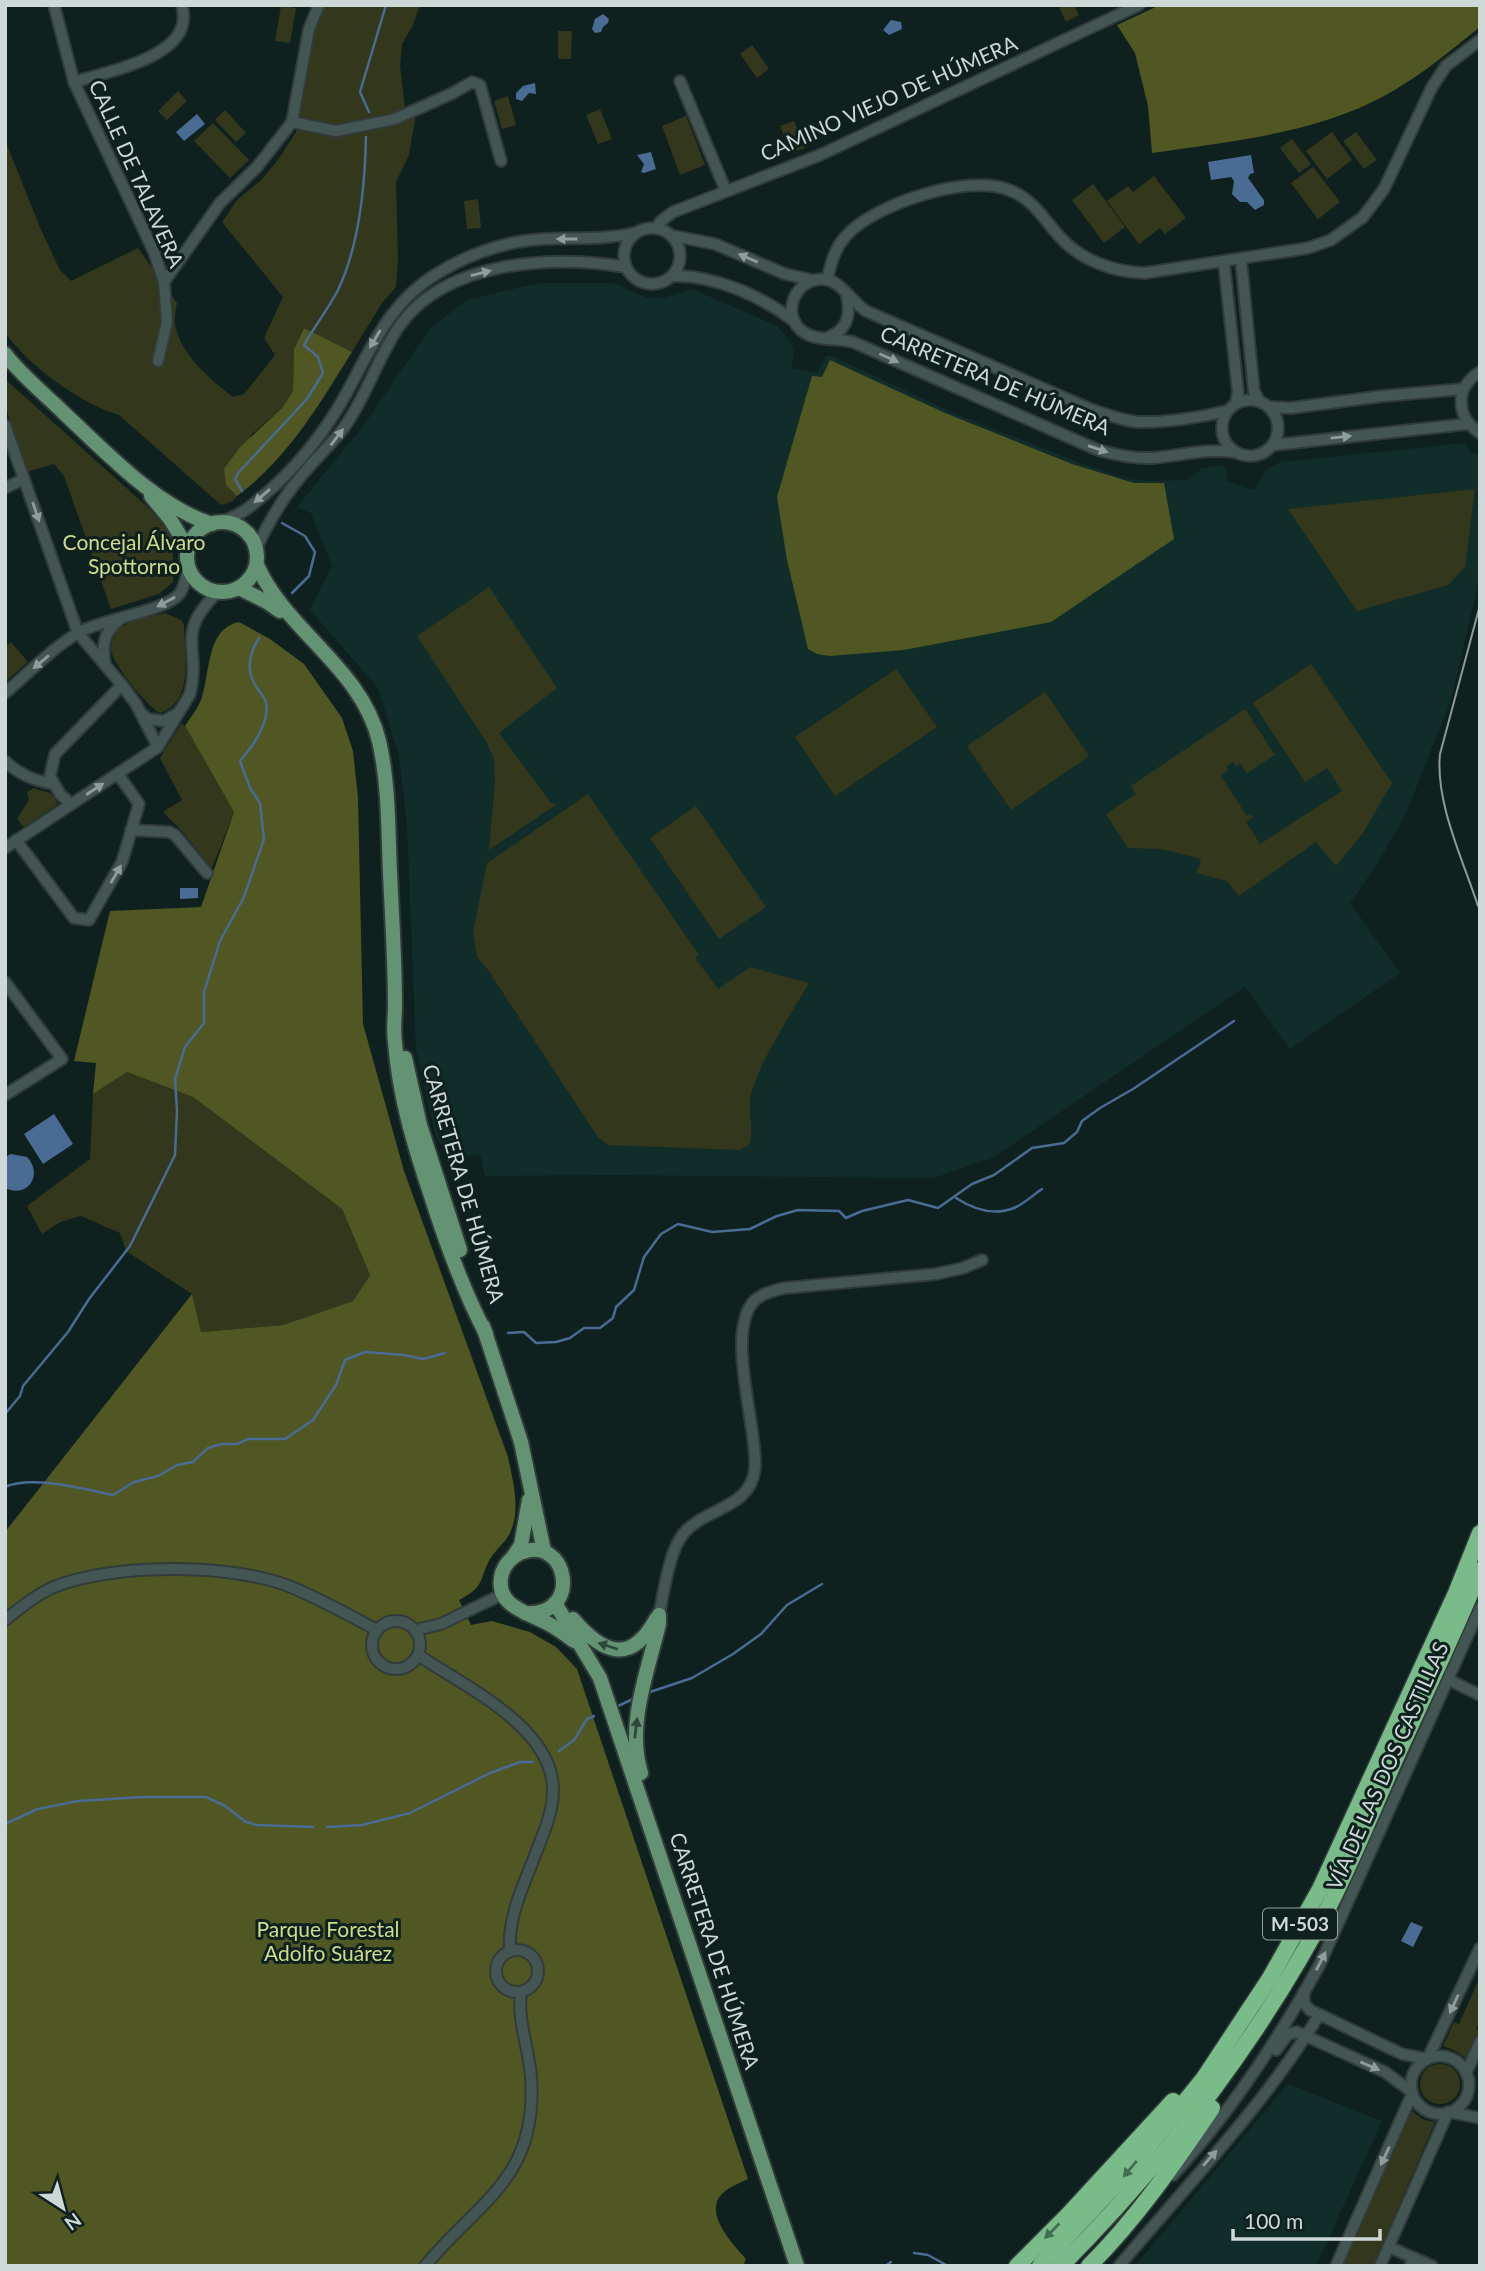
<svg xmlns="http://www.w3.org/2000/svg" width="1485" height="2271" font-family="Lato,sans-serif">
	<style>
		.built { fill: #112d2a }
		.green { fill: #33371b }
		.forest { fill: #505722 }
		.water { fill: #496b94 }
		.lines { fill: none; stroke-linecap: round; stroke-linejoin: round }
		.stream { stroke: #496b94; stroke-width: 2.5 }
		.minor-casing { stroke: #313c3a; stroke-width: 14 }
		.major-casing { stroke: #313c3a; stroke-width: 18 }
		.highway-casing { stroke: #313c3a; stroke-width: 19 }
		.minor { stroke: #435653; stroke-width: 10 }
		.major { stroke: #649373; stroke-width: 14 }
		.highway { stroke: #7abc89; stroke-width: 16 }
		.tram { stroke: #8d9a98; stroke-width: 2 }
		.oneway { fill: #8f9e9c }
		.oneway2 { fill: #2d493c }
		.oneway3 { fill: #446e54 }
		.labels { text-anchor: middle; stroke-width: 6; stroke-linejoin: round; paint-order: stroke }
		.shield { fill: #0f211f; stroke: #95a2a0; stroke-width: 2 }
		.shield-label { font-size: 19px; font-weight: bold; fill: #ced9d7 }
		.street-label { font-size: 21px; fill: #ced9d7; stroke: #0f211f }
		.park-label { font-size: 21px; fill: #cfdc8b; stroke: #0f211f }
	</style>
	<rect width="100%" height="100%" fill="#0f211f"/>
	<!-- built -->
	<g class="built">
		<polygon points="539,283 614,283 646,298 664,298 692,289 777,326 790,341 794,353 791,368 817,373 826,356 832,356 955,414 1083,464 1129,479 1148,481 1188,480 1201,469 1221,465 1226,469 1228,482 1254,490 1266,470 1280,462 1466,443 1471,453 1480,454 1480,576 1451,700 1405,816 1377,864 1350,903 1400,973 1290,1049 1245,987 994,1157 934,1178 614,1175 485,1176 480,1154 454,1156 443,1148 436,1137 416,1049 407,825 399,756 378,688 310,610 332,566 311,513 297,507 364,425 431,327 467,300"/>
		<polygon points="1288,2084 1382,2121 1316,2266 1135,2266"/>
	</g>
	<!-- green -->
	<g class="green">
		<path d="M323 5H420L412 27 402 44 400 66 405 109 416 114 409 155 396 182 398 259 396 287 382 303 352 352 304 328 294 349 293 391 282 408 251 435 226 485 237 496 233 501 221 505 119 415C81 404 27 365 5 332V140L41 230 60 270 71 281 138 248 177 303C176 310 174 318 175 325 181 355 210 379 233 397L244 394 275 355 264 338 283 297 222 222 237 200 261 180 278 160 296 132 313 29Z"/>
		<polygon points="1058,5 1074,5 1079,15 1066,22"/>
		<polygon points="281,6 296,8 290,43 275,41"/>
		<polygon points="558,31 572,31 571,59 558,59"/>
		<polygon points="752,45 769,69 757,78 740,54"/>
		<polygon points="178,91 187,101 167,120 158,111"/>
		<polygon points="508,96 516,125 502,129 494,101"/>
		<polygon points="600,109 612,139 598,144 586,115"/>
		<polygon points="225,110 246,133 236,142 215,120"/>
		<polygon points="686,116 705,165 680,175 662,126"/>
		<polygon points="794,121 805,148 791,153 780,126"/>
		<polygon points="213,123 249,160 230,178 194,141"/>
		<polygon points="1332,132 1352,160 1327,179 1306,151"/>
		<polygon points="1356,132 1377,160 1364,169 1343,141"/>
		<polygon points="1292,139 1311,164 1299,173 1280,148"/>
		<polygon points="1313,167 1340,202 1318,219 1291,183"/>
		<polygon points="1154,176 1186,218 1165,234 1160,228 1139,244 1107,201 1128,186 1133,192"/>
		<polygon points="1093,184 1125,227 1104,243 1072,200"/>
		<polygon points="478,199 481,228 467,229 464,201"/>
		<polygon points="5,379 152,511 173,538 173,582 159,594 111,609 64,476 54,464 27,472 5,406"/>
		<polygon points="1475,489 1465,567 1448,585 1357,611 1288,509"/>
		<polygon points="489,587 557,688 499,733 551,803 557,804 489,850 495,782 494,759 487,743 417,636"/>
		<path d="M165 613 181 620 184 625C184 654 195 702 160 713 147 706 112 664 111 649 111 643 114 633 119 629 129 620 151 617 165 613Z"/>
		<polygon points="11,642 28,662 5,682 5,647"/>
		<polygon points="1311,664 1392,783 1363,833 1336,866 1316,842 1239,896 1227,881 1196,873 1201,862 1198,858 1161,849 1128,848 1106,814 1136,794 1131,786 1245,709 1275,755 1247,773 1240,763 1236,766 1233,762 1226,767 1228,770 1221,776 1247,816 1251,814 1253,817 1246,822 1260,844 1342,791 1327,768 1305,782 1253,703"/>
		<polygon points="896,669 937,727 835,796 795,737"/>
		<polygon points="1045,692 1089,756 1011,810 967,746"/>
		<polygon points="181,724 185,726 234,812 212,868 181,830 163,812 182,800 160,758"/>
		<path d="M34 788C47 794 50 788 58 804L24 827 17 819 29 800 27 792Z"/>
		<path d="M588 794 699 955 695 958 718 989 750 967 809 983C792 1013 758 1063 751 1095 747 1111 754 1128 750 1144L740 1150 608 1145 598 1137 488 970 477 957 473 932 487 863Z"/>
		<polygon points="696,806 766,907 719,939 650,838"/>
		<polygon points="127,1072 193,1097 342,1209 370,1275 353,1301 283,1325 200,1332 192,1294 126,1251 120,1233 81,1216 60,1222 42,1234 27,1206 90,1159 93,1094"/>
		<polygon points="1480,1977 1480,2021 1476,2028 1480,2032 1467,2059 1456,2051 1443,2046 1454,2022 1459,2024"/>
		<circle cx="1440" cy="2084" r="20"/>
		<polygon points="1412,2111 1424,2120 1435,2122 1373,2266 1342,2266"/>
	</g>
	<!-- forest -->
	<g class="forest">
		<path d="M1160 5H1480V27C1445 55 1411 84 1370 103 1303 135 1225 142 1152 153L1148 106 1135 53 1117 25Z"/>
		<path d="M304 328 352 352C319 405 288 458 237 496L226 485 224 469 240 447 282 408 293 391 294 349Z"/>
		<polygon points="830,360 945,413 1072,464 1134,483 1164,483 1174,539 1051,622 904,650 830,656 817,654 808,649 787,560 777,497 812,376 822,377"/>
		<path d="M239 622 270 639 304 664 342 718 353 751 358 798 363 1024 404 1171 508 1457C513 1481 521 1510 510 1533 505 1543 496 1549 490 1559 478 1581 486 1586 459 1600L471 1625 492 1621 530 1632 556 1647 577 1669 748 2179C742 2182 734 2185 728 2189 698 2208 731 2242 746 2259L743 2266H5V1532L192 1294 201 1332 283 1325 353 1301 370 1275 342 1209 193 1097 127 1072 93 1094 96 1063 74 1061 110 911 201 907 234 812 185 726C191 717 199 707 202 697 210 671 207 628 239 622Z"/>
	</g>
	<!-- water -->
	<g class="water">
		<polygon points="603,14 609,19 608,23 603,27 601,32 595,33 592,29 595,19"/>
		<polygon points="891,20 901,22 902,29 889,35 883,30"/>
		<polygon points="535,83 536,94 529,93 522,101 516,99 516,93 523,86"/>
		<polygon points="197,114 205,124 184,141 176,132"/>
		<polygon points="651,152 656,169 644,173 641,172 644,164 637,155"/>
		<path d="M1251 155 1254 173 1250 174 1248 178C1254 185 1258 193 1264 200V205L1255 210 1247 202H1240L1232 194 1234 181 1231 177 1211 180 1208 162Z"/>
		<polygon points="180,888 198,888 198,898 180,899"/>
		<polygon points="54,1114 73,1144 43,1164 24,1134"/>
		<path d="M11 1154 27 1157C44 1175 27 1199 5 1188V1157Z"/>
		<polygon points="1411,1922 1423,1927 1413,1947 1401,1941"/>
	</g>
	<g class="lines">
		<!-- stream -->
		<g class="stream">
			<polyline points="369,112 360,92 386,5"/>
			<path d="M242 491 235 479 239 472 307 399 323 373 318 357 304 345C315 326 328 309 338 290 359 246 365 185 366 137"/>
			<polyline points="282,523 305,536 315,552 309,576 292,593"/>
			<path d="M956 1198C973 1209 994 1216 1014 1208 1024 1204 1033 1195 1042 1189"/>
			<polyline points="508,1333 524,1332 536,1343 556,1342 570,1338 584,1328 600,1328 613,1318 616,1307 634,1290 644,1257 661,1234 678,1224 712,1232 750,1229 777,1216 798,1210 839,1211 846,1218 862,1211 908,1200 938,1208 972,1184 994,1175 1032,1148 1064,1143 1077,1132 1082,1121 1100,1108 1133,1089 1234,1021"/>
			<path d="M5 1414 20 1396 23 1386 68 1332 89 1299 130 1246 175 1155 177 1111 175 1079 185 1047 204 1023V992L220 941 244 897 264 839 260 803 250 788 240 761C253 746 270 723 266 702 264 696 260 693 257 688 245 671 249 654 259 638"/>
			<path d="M5 1487C31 1475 85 1489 113 1495L134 1482 158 1476 177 1465 193 1462 208 1448 222 1444H237L248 1439H285L313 1420 336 1385 345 1360 365 1352 404 1355 423 1359 445 1353"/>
			<polyline points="650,1692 692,1678 733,1654 761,1634 787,1605 822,1584"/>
			<polyline points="618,1706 633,1699"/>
			<polyline points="559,1751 574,1740 587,1719 594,1716"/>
			<polyline points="5,1824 38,1809 78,1801 143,1797 206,1797 225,1806 246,1822 257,1825 313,1827"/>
			<polyline points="327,1827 362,1825 410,1813 490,1773 520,1762 533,1762"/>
			<polyline points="914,2253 928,2255 948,2266"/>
			<polyline points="885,2266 891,2262"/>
		</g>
		<defs>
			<g id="minor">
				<polyline points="54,5 74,82 154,252 164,282 167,322 158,361"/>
				<polyline points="680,81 726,191"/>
				<path d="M74 82C103 73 178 59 183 22 184 17 183 10 182 5"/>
				<polyline points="292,122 336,131 395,119 453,93 472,82 480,85 501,161"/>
				<polyline points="657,227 661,221 673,212 820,155 1139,5"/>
				<circle cx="652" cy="256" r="28"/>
				<polyline points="674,236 715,244 785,274 812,280"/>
				<polyline points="1241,260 1254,391 1259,401"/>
				<polyline points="1224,263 1238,392 1236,403"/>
				<path d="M673 276C715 275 761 296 794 321"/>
				<path d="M827 280C831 264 834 249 846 236 874 204 969 173 1009 190 1033 199 1043 218 1059 236 1081 261 1114 272 1145 273L1308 248 1331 240 1363 217 1384 189 1432 87 1446 66 1480 40"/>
				<polyline points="164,282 220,203 257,167 292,122 309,29 319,5"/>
				<path d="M828 337C847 330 851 316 847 297"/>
				<path d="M1480 372C1454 387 1456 418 1480 433"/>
				<circle cx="1250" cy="428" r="28"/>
				<polyline points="1270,407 1291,408 1383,396 1463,389"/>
				<path d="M1227 411C1202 417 1164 423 1139 422 1122 421 1106 414 1090 409L866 311C853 303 842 283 828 280 797 273 777 316 805 333 818 341 837 338 853 342L1098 450C1116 455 1133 459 1152 458 1179 456 1206 448 1234 452"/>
				<polyline points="5,425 78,633 122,685 136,704 158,747"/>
				<polyline points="1273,445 1467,424"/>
				<polyline points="5,488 24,479"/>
				<path d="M221 522C245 513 251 506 270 490 297 466 319 439 338 408 368 358 384 305 438 273 464 257 493 246 523 241 560 235 596 242 634 233"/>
				<path d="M257 547C270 519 288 490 309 467 322 452 336 440 347 423 368 392 379 355 400 325 447 260 553 255 626 267"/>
				<path d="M105 664C102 645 103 633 119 620"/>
				<path d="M5 693C29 673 53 647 80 632 104 618 166 612 180 593 185 586 186 575 189 567"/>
				<polyline points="141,713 148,719 164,721 176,714"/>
				<path d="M5 761C20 775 33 780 53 784"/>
				<polyline points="71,804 60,794 50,776 55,754 122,685"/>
				<polyline points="131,830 169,832 175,835 207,873"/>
				<polyline points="16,840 74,918 89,920 122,862 139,804 118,774"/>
				<path d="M5 848 158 747 190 694C202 647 173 635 218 592"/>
				<polyline points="5,982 62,1059 5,1095"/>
				<path d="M659 1615C664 1592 669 1550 684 1533 706 1507 751 1509 755 1468 758 1428 724 1331 755 1300 763 1293 775 1290 785 1288L936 1274 963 1268 982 1260"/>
				<path d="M5 1620C20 1608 37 1594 54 1587 113 1563 232 1563 291 1587 320 1599 349 1615 377 1630"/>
				<circle cx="396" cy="1645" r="24"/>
				<polyline points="416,1630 441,1624 503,1594"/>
				<path d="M418 1655C462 1685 554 1727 553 1791 553 1814 542 1836 534 1858 522 1889 508 1917 510 1951"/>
				<polyline points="1449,1680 1480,1695"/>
				<circle cx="517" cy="1971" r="21"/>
				<polyline points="1304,1992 1304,2003 1310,2010 1402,2054 1427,2059"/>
				<polyline points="1276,2050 1288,2034 1297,2032 1385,2072 1412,2092"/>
				<circle cx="1440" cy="2085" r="29"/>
				<polyline points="1428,2058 1480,1948"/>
				<polyline points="1466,2073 1480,2042"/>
				<polyline points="1449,2112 1480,2118"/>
				<path d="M1173 2175C1230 2113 1278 2040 1319 1966L1480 1608"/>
				<polyline points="1389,2247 1414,2258"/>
				<path d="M425 2266C480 2200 538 2178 531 2077 529 2048 517 2021 521 1992"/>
				<path d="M1119 2266C1187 2185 1264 2106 1319 2015"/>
				<polyline points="1336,2266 1412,2094"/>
				<polyline points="1380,2266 1448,2112"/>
				<polyline points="1410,2266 1414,2258 1432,2266"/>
			</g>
			<g id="major">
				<path d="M5 354C22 376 46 395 66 415 107 453 157 507 212 524"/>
				<polyline points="151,496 170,519 188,549"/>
				<circle cx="222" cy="557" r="35"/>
				<path d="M257 565C286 631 361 667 379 741 389 784 388 829 390 873 392 917 395 961 395 1005 395 1018 393 1030 395 1042 399 1096 414 1145 431 1196 446 1243 463 1290 486 1334"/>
				<polyline points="239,588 267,602 280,611"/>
				<polyline points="405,1058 420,1125 460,1250"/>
				<polyline points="483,1326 521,1442 544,1551"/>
				<polyline points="513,1557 521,1545 529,1500"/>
				<polyline points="555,1603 600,1678 797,2266"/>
				<path d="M525 1613C584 1617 568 1533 520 1553 512 1557 505 1564 502 1573 493 1605 526 1612 547 1623 557 1628 565 1634 574 1641"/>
				<path d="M573 1619C603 1654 631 1665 656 1619"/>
				<path d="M641 1773C626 1725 648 1671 659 1624V1615"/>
			</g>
			<g id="highway">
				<polyline points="1017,2266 1068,2215 1173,2101"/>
				<polyline points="1040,2266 1130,2169 1204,2078 1270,1978 1320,1889 1456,1593 1480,1533"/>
				<path d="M1061 2266C1167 2159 1260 2038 1330 1904 1357 1851 1379 1794 1404 1740 1430 1683 1457 1627 1480 1570"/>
				<path d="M1089 2266C1137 2218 1174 2164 1212 2108"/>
			</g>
		</defs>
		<!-- minor casing -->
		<use href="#minor" class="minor-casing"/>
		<!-- major casing -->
		<use href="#major" class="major-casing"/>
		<!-- highway casing -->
		<use href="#highway" class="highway-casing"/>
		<!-- minor -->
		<use href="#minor" class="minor"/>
		<!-- major -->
		<use href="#major" class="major"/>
		<!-- highway -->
		<use href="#highway" class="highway"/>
		<!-- tram -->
		<path class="tram" d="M1478 906C1463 860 1435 802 1440 754L1480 605"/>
	</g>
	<!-- one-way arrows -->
	<defs><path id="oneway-solid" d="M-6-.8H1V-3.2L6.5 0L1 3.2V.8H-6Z" transform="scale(1.75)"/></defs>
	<g class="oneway">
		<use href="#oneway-solid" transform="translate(567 239) rotate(-180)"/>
		<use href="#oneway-solid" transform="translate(748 258) rotate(-157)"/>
		<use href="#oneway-solid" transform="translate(481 273) rotate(-14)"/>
		<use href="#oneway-solid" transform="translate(375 339) rotate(121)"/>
		<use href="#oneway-solid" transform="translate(889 358) rotate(24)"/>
		<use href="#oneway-solid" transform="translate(337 437) rotate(-53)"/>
		<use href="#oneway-solid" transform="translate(1341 437) rotate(-6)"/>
		<use href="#oneway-solid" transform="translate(1098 449) rotate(19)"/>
		<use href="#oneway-solid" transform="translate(262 496) rotate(139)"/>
		<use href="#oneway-solid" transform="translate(36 512) rotate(71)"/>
		<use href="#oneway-solid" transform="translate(166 602) rotate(152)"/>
		<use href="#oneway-solid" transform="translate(41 662) rotate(140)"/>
		<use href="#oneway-solid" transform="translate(95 789) rotate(-33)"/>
		<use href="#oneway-solid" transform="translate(116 874) rotate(-60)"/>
		<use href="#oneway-solid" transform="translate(1321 1961) rotate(-63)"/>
		<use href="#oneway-solid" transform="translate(1454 2004) rotate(115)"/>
		<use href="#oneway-solid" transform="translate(1370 2066) rotate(23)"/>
		<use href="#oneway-solid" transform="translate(1385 2156) rotate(115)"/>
		<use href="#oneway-solid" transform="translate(1210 2158) rotate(-49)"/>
	</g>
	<g class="oneway2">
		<use href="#oneway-solid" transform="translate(608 1646) rotate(-162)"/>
		<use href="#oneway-solid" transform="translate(636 1728) rotate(-83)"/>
	</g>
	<g class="oneway3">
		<use href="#oneway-solid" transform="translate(1130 2169) rotate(130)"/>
		<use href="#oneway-solid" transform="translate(1052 2231) rotate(135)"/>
	</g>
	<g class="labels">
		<!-- shield labels -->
		<rect class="shield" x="1263" y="1908.5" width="74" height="31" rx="5"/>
		<g class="shield-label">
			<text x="1300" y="1931">M-503</text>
		</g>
		<!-- street labels -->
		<g class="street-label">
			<text transform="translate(889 99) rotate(-24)" y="7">CAMINO VIEJO DE HÚMERA</text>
			<text transform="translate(136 174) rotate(66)" y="7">CALLE DE TALAVERA</text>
			<text transform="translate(995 381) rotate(23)" y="7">CARRETERA DE HÚMERA</text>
			<text transform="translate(463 1184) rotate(74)" y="7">CARRETERA DE HÚMERA</text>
			<text transform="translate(1388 1766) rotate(-66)" y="7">VÍA DE LAS DOS CASTILLAS</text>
			<text transform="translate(714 1951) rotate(72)" y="7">CARRETERA DE HÚMERA</text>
		</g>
		<!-- park labels -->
		<g class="park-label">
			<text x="134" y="550">Concejal Álvaro<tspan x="134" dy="24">Spottorno</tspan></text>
			<text x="328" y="1937">Parque Forestal<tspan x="328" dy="24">Adolfo Suárez</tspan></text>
		</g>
	</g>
	<!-- border -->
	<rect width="1485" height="2271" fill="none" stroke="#ced9d7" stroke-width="14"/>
	<!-- north arrow -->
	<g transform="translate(63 2208) rotate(144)" stroke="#0f211f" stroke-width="5" paint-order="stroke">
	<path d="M0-5L12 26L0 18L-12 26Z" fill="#ced9d7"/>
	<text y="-10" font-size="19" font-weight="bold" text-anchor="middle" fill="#ced9d7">N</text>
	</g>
	<!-- scale -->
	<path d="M1233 2229v10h147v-10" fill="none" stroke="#ced9d7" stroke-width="3.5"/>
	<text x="1244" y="2229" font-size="21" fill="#ced9d7" stroke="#0f211f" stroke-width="5" paint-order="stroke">100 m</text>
</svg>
